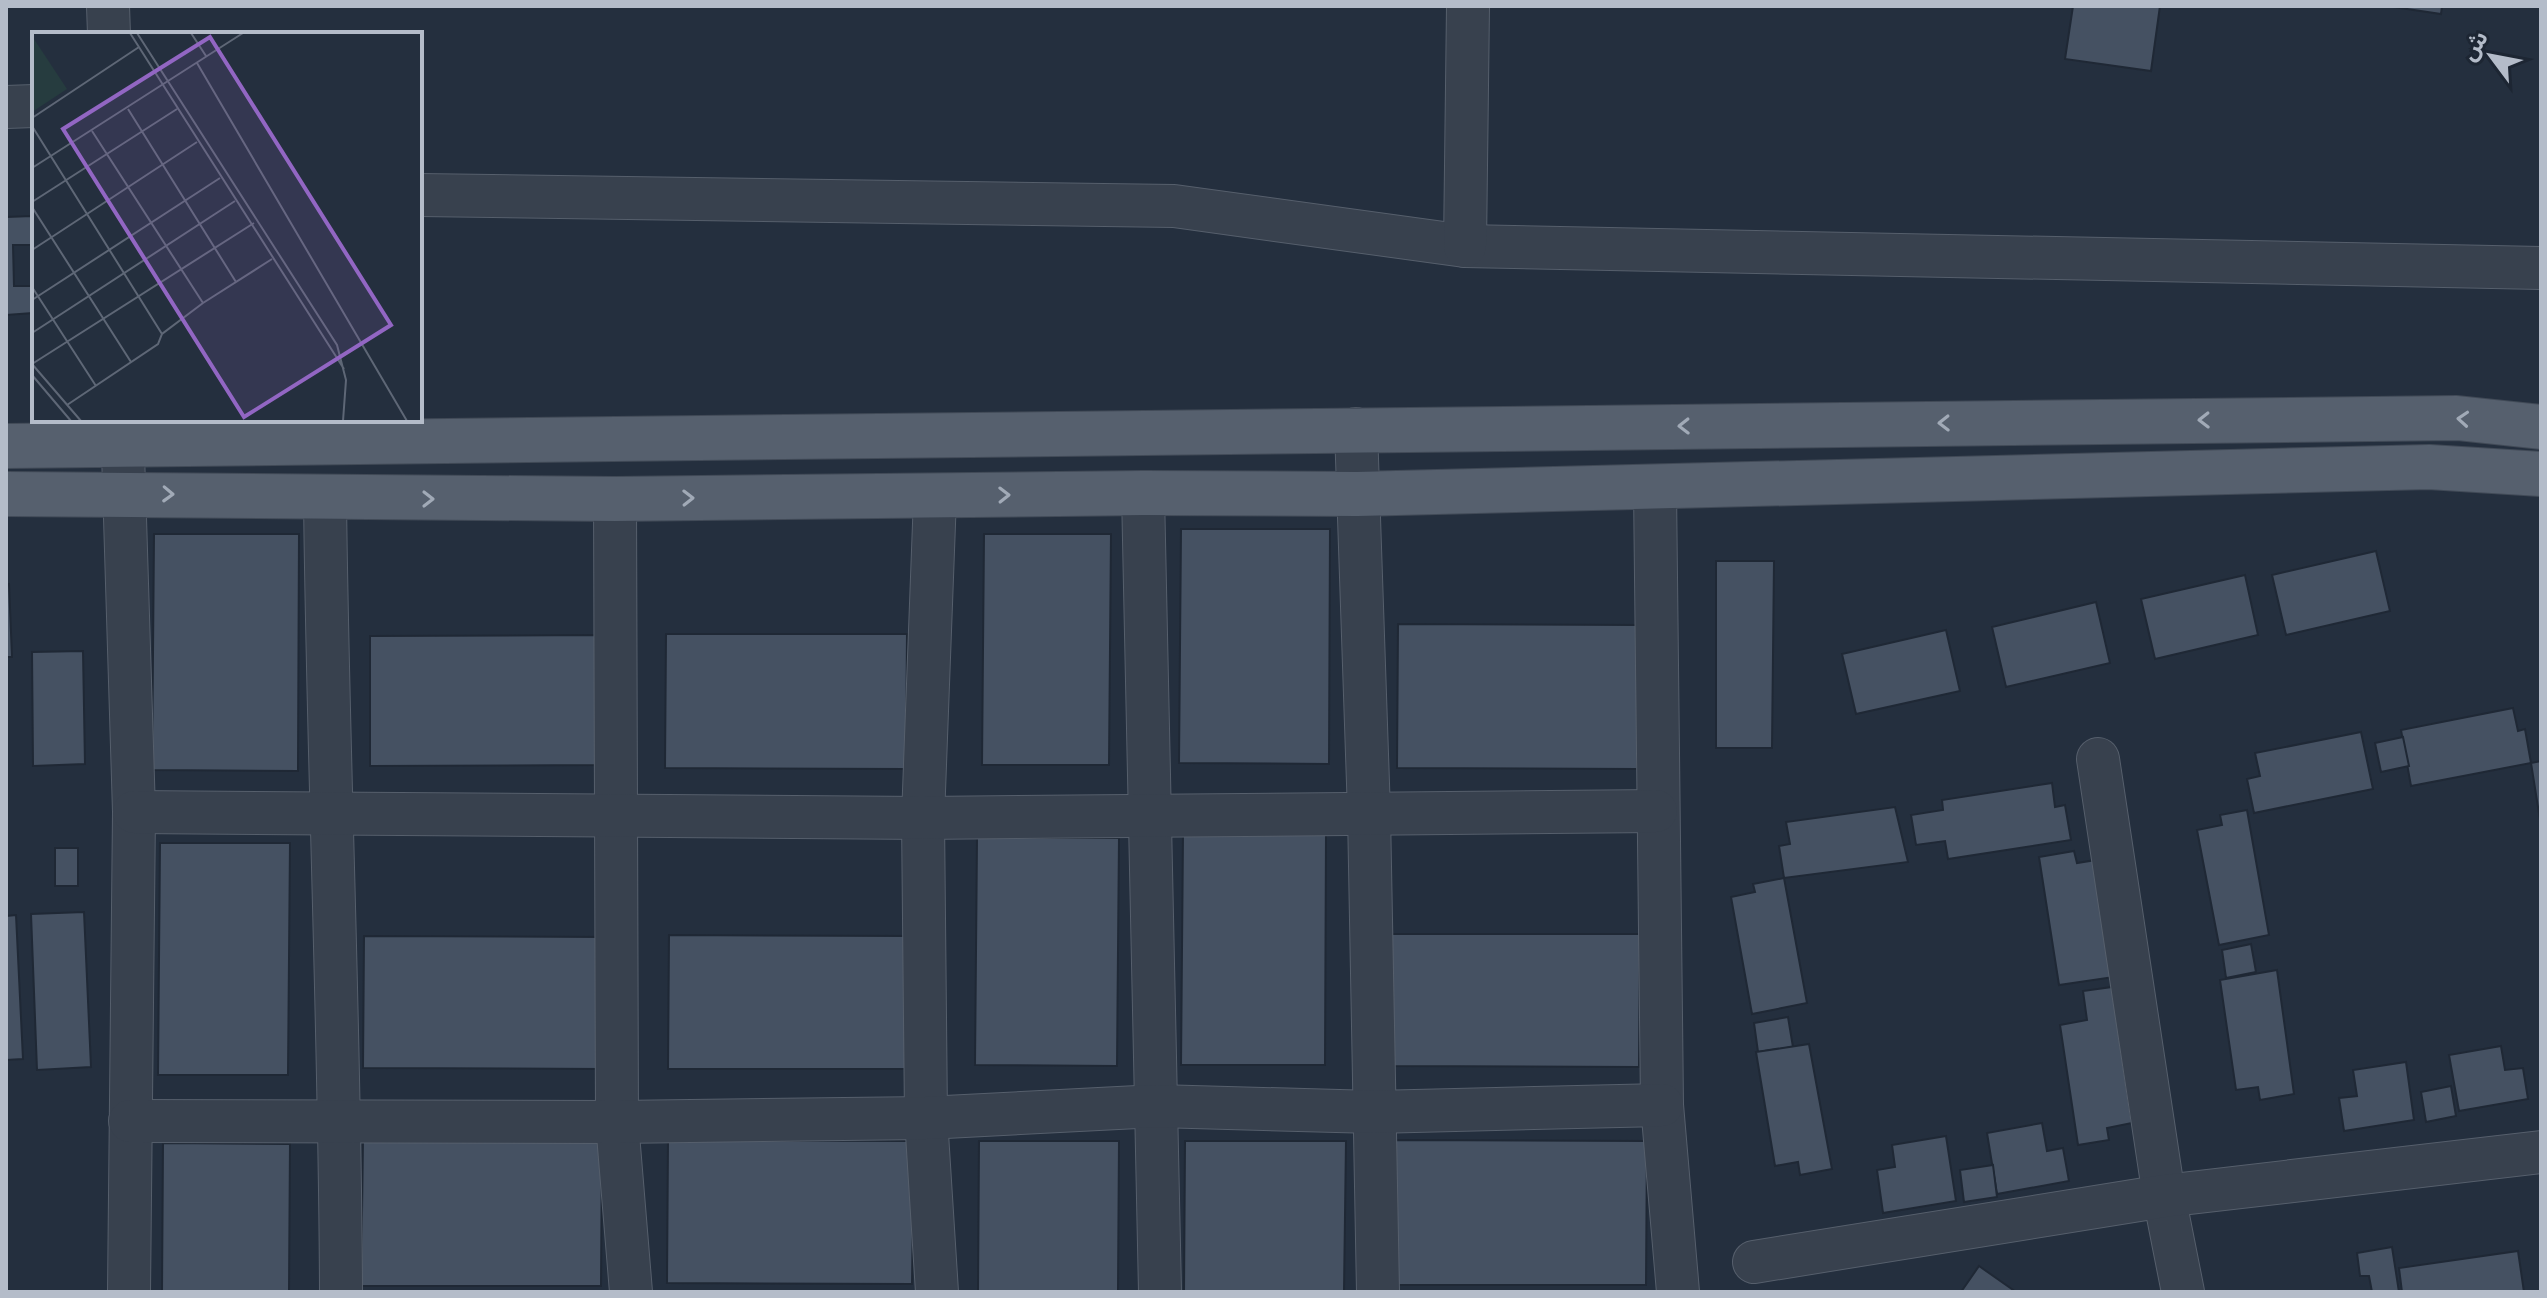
<svg xmlns="http://www.w3.org/2000/svg" width="2547" height="1298" font-family="'Space Grotesk','Noto Sans Arabic',sans-serif">
	<style>
		.building { fill: #455162; stroke: #1f2835; stroke-width: 2 }
		.lines { fill: none; stroke-linecap: round; stroke-linejoin: round }
		.minor-casing { stroke: #565f6c; stroke-width: 44 }
		.major-casing { stroke: #414a57; stroke-width: 46 }
		.minor { stroke: #38414e; stroke-width: 42 }
		.major { stroke: #56606e; stroke-width: 44 }
		.oneway { stroke: #a1aab7 }
		.inset-road { fill: none; stroke: #5e6776; stroke-width: 2 }
		.view { fill: #9266c3; fill-opacity: 0.15; stroke: #9266c3; stroke-width: 4 }
		.inset-edge { fill: none; stroke: #b4bcc9; stroke-width: 4 }
	</style>
	<rect width="100%" height="100%" fill="#242f3e"/>
	<!-- building -->
	<g class="building">
		<polygon points="2073,6 2160,6 2151,71 2065,59"/>
		<polygon points="2387,6 2442,6 2441,14"/>
		<polygon points="32,216 32,245 13,245 14,286 32,286 33,313 6,315 6,217"/>
		<polygon points="1181,529 1330,529 1329,764 1179,763"/>
		<polygon points="154,534 299,534 298,771 152,770"/>
		<polygon points="984,534 1111,534 1109,765 982,765"/>
		<polygon points="2376,551 2390,611 2286,635 2272,575"/>
		<polygon points="1716,561 1774,561 1772,748 1716,748"/>
		<polygon points="2245,575 2258,635 2155,659 2141,599"/>
		<polygon points="9,584 12,657 6,657 6,585"/>
		<polygon points="2096,602 2110,663 2006,687 1992,627"/>
		<polygon points="1398,624 1638,625 1637,769 1397,768"/>
		<polygon points="1946,630 1960,691 1856,714 1842,654"/>
		<polygon points="666,634 907,634 906,769 665,768"/>
		<polygon points="603,635 603,765 370,766 370,636"/>
		<polygon points="83,651 85,764 33,766 32,652"/>
		<polygon points="2513,708 2518,731 2525,729 2531,763 2411,786 2401,730"/>
		<polygon points="2361,732 2373,789 2254,813 2247,779 2260,776 2255,753"/>
		<polygon points="2403,737 2409,766 2381,772 2375,743"/>
		<polygon points="2541,761 2541,826 2531,763"/>
		<polygon points="2052,783 2055,807 2065,805 2071,840 1948,859 1945,841 1916,845 1911,815 1943,810 1942,800"/>
		<polygon points="1895,807 1908,862 1784,878 1779,846 1790,844 1786,822"/>
		<polygon points="2247,810 2269,935 2219,945 2197,830 2222,825 2220,815"/>
		<polygon points="1183,833 1326,834 1325,1065 1181,1065"/>
		<polygon points="977,838 1119,838 1117,1066 975,1065"/>
		<polygon points="160,843 290,843 288,1075 158,1075"/>
		<rect x="55" y="848" width="23" height="38"/>
		<polygon points="2074,851 2077,863 2096,860 2114,977 2059,985 2039,857"/>
		<polygon points="1784,878 1807,1003 1752,1014 1731,897 1755,892 1753,884"/>
		<polygon points="84,912 91,1067 37,1070 31,914"/>
		<polygon points="16,915 23,1059 6,1060 6,916"/>
		<polygon points="1391,934 1640,934 1639,1067 1390,1066"/>
		<polygon points="669,935 911,936 909,1069 668,1069"/>
		<polygon points="364,936 605,937 603,1069 363,1068"/>
		<polygon points="2251,944 2256,972 2226,978 2222,950"/>
		<polygon points="2277,970 2294,1094 2260,1100 2258,1087 2236,1090 2220,980"/>
		<polygon points="2112,987 2132,1123 2107,1128 2109,1140 2078,1145 2060,1025 2087,1020 2083,991"/>
		<polygon points="1788,1017 1793,1047 1758,1052 1754,1023"/>
		<polygon points="1809,1044 1832,1169 1800,1175 1798,1162 1775,1166 1756,1052"/>
		<polygon points="2501,1046 2505,1070 2523,1068 2528,1099 2459,1111 2449,1055"/>
		<polygon points="2406,1062 2414,1120 2344,1131 2339,1098 2357,1096 2353,1070"/>
		<polygon points="2451,1086 2456,1116 2426,1122 2421,1092"/>
		<polygon points="2042,1123 2047,1151 2063,1148 2069,1181 1997,1194 1987,1133"/>
		<polygon points="1946,1136 1956,1201 1883,1213 1877,1170 1895,1167 1892,1145"/>
		<polygon points="363,1139 602,1140 601,1286 361,1286"/>
		<polygon points="668,1140 914,1141 912,1284 667,1283"/>
		<polygon points="1396,1140 1647,1141 1646,1285 1395,1285"/>
		<polygon points="979,1141 1119,1141 1118,1292 978,1292"/>
		<polygon points="1185,1141 1346,1141 1344,1292 1184,1292"/>
		<polygon points="163,1143 290,1144 289,1292 162,1292"/>
		<polygon points="1993,1165 1997,1197 1964,1202 1960,1170"/>
		<polygon points="2392,1247 2399,1292 2372,1292 2369,1276 2360,1276 2357,1253"/>
		<polygon points="2518,1251 2524,1292 2402,1292 2399,1268"/>
		<polygon points="1979,1266 2016,1292 1961,1292"/>
	</g>
	<g class="lines">
		<defs>
			<g id="minor">
				<polyline points="108,6 109,34"/>
				<polyline points="6,107 34,106"/>
				<polyline points="420,195 1174,206 1465,246 2541,268"/>
				<polyline points="1465,246 1468,6"/>
				<polyline points="122,420 134,812 129,1292"/>
				<polyline points="1356,429 1369,813 1378,1292"/>
				<polyline points="1655,489 1662,1105 1678,1292"/>
				<polyline points="1143,493 1160,1292"/>
				<polyline points="935,497 923,818 926,1118 937,1292"/>
				<path d="M325 499C328 763 340 1028 341 1292"/>
				<polyline points="615,499 617,1122 631,1292"/>
				<polyline points="2098,759 2164,1196 2183,1292"/>
				<polyline points="134,812 923,818 1656,811"/>
				<polyline points="130,1121 617,1122 926,1118 1157,1106 1374,1112 1662,1105"/>
				<polyline points="1754,1262 2164,1196 2541,1152"/>
			</g>
			<g id="major">
				<polyline points="6,446 2457,418 2541,427"/>
				<polyline points="6,494 615,499 1143,493 1357,494 2429,467 2541,474"/>
			</g>
		</defs>
		<!-- minor casing -->
		<use href="#minor" class="minor-casing"/>
		<!-- major casing -->
		<use href="#major" class="major-casing"/>
		<!-- minor -->
		<use href="#minor" class="minor"/>
		<!-- major -->
		<use href="#major" class="major"/>
	</g>
	<!-- one-way arrows -->
	<defs><path id="oneway-chevron" d="M-2-3.5L2.5 0L-2 3.5" fill="none" stroke-width="1.6" stroke-linecap="round" stroke-linejoin="round" transform="scale(2)"/></defs>
	<g class="oneway">
		<use href="#oneway-chevron" transform="translate(2463 419) rotate(-176)"/>
		<use href="#oneway-chevron" transform="translate(2204 420) rotate(179)"/>
		<use href="#oneway-chevron" transform="translate(1944 423) rotate(179)"/>
		<use href="#oneway-chevron" transform="translate(1684 426) rotate(179)"/>
		<use href="#oneway-chevron" transform="translate(168 494) rotate(2)"/>
		<use href="#oneway-chevron" transform="translate(1004 495) rotate(-1)"/>
		<use href="#oneway-chevron" transform="translate(688 498) rotate(-1)"/>
		<use href="#oneway-chevron" transform="translate(428 499)"/>
	</g>
	<!-- overview -->
	<g transform="translate(32 32)">
		<rect width="390" height="390" fill="#242f3e"/>
		<path d="M0 4 35 57 0 80Z" fill="#263c3f"/>
		<path class="inset-road" d="M98 1 312 337M105 1 305 313 314 348 311 389M159 1 174 24M165 31 375 389M96 77 204 250M0 86 107 15M0 94 130 302M60 99 171 271M0 136 211 1M0 170 145 77M0 175 99 330M0 218 165 110M0 255 64 354M0 268 188 146M0 301 203 169M0 332 222 191M0 332 49 389M0 343 39 389M35 373 126 312 130 302 171 271 240 227"/>
		<path class="view" d="M178 5 359 293 212 385 31 97Z"/>
		<rect width="390" height="390" class="inset-edge"/>
	</g>
	<!-- border -->
	<rect width="2547" height="1298" fill="none" stroke="#b4bcc9" stroke-width="16"/>
	<!-- north arrow -->
	<g transform="translate(2491 56) rotate(302)" stroke="#1d2633" stroke-width="6" paint-order="stroke">
	<path d="M0-6L14 30L0 20L-14 30Z" fill="#b4bcc9"/>
	<text y="-12" font-size="22" font-weight="bold" text-anchor="middle" fill="#b4bcc9">ش</text>
	</g>
</svg>
